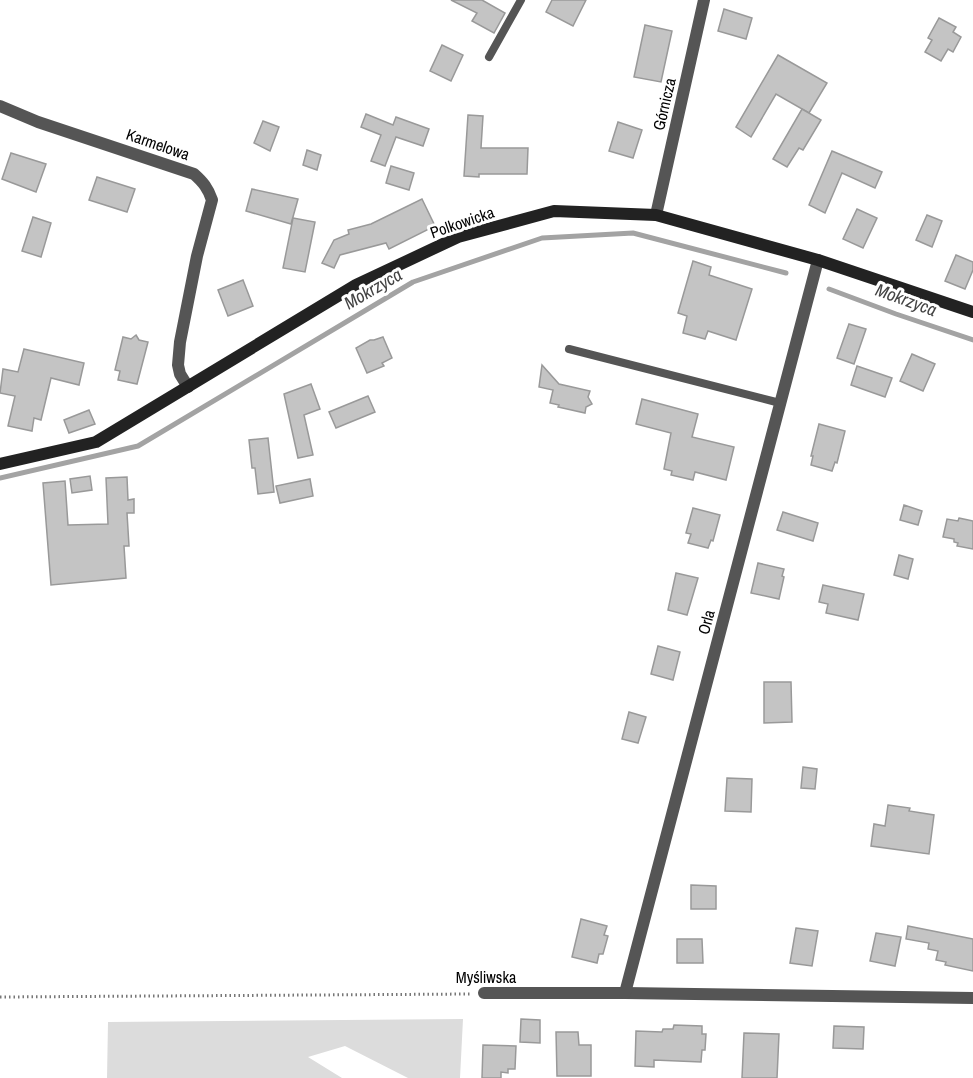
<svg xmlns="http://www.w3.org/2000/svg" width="973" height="1078" font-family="'Archivo Narrow',sans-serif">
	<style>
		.green { fill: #dcdcdc }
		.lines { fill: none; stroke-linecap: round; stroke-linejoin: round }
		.stream { stroke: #a3a3a3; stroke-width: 5 }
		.building { fill: #c4c4c4; stroke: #999; stroke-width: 1.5 }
		.path { stroke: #777; stroke-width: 3; stroke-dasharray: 1.5 3; stroke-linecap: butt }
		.lane { stroke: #555; stroke-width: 8 }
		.street { stroke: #555; stroke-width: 12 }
		.secondary { stroke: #222; stroke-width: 12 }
		.labels { text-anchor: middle; stroke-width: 6; stroke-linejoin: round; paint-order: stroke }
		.street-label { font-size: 16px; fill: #000; stroke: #fff }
		.water-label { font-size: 18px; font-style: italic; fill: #444; stroke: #fff }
	</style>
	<rect width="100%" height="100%" fill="#fff"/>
	<!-- green -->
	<polygon class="green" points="463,1019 460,1078 408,1078 345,1046 308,1057 342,1078 107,1078 108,1022"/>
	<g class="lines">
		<!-- stream -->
		<g class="stream">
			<polyline points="829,289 896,314 973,340"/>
			<polyline points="0,478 138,446 413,282 542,238 633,233 786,273"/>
		</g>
	</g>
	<!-- building -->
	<g class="building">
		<polygon points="451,0 482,0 505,13 494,33 472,21 477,13"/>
		<polygon points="552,0 586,0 573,26 546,12"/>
		<polygon points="724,9 752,18 746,39 718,31"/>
		<polygon points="939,18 956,27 953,32 961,37 953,52 948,49 941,61 925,52 932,40 928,38"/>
		<polygon points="645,25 672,31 661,82 634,77"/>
		<polygon points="442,45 463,55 451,81 430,71"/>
		<polygon points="778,55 827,83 809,113 776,94 751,137 736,127"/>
		<polygon points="802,109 821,120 803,150 799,148 787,167 773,159"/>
		<polygon points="366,114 393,125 396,117 429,129 423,146 396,137 385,166 371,161 381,135 361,127"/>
		<polygon points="468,115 483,116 481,148 528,148 527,174 479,174 479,177 464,176"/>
		<polygon points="263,121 279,127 270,151 254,143"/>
		<polygon points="618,122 642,130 633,158 609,151"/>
		<polygon points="307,150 321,155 317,170 303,165"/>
		<polygon points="832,151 882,172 875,188 842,173 825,213 809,205"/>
		<polygon points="11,153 46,164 36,192 2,179"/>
		<polygon points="391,166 414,173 409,190 386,183"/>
		<polygon points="97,177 135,189 127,212 89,200"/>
		<polygon points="252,189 298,199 291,224 246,211"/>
		<polygon points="422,199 435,226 389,249 386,243 340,255 334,268 322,263 334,240 349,234 348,230 371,224"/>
		<polygon points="857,209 877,218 863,248 843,239"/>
		<polygon points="927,215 942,221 932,247 916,240"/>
		<polygon points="33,217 51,223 41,257 22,251"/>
		<polygon points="293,218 315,222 305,272 283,268"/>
		<polygon points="956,255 973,262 973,270 965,289 945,281"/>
		<polygon points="693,261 711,267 709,275 752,289 736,340 708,331 705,339 683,333 687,316 678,313"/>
		<polygon points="243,280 253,306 228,316 218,290"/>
		<polygon points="849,324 866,329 854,364 837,358"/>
		<polygon points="136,335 139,340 148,342 137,384 118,380 120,371 115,370 123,337 131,339"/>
		<polygon points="383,337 392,358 382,363 384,366 367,373 356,348 370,340 374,340"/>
		<polygon points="24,349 84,363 79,385 51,378 41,420 34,418 32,431 8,426 15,396 0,393 3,369 18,372"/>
		<polygon points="912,354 935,364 923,391 900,381"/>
		<polygon points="542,365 559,384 590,391 588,397 592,404 586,407 585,413 558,407 559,405 550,403 553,390 539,387"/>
		<polygon points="857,366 892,378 885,397 851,385"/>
		<polygon points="311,384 320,409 304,415 313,455 298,458 284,394"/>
		<polygon points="368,396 375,412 336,428 329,412"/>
		<polygon points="642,399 698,414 692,437 734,447 726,480 695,472 693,480 671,475 672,471 664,469 671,433 636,424"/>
		<polygon points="89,410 95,424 69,433 64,420"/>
		<polygon points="819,424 845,431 837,463 835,462 832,471 811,465 813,456 811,456"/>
		<polygon points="268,438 274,492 258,494 255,468 252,468 249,440"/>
		<polygon points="90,476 92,490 72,493 70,479"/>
		<polygon points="127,477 128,500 134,499 134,513 127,513 129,546 124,546 126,578 51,585 43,483 65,481 68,525 108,524 106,478"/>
		<polygon points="310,479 313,496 280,503 276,486"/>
		<polygon points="904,505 922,511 918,525 900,520"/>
		<polygon points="693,508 720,515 713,541 711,540 708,548 688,543 691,534 686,533"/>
		<polygon points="783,512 818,523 813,541 777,530"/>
		<polygon points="959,518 973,521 973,549 957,546 958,543 954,542 954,539 943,537 947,519 958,521"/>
		<polygon points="899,555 913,559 908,579 894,575"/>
		<polygon points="758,563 784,569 782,576 784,577 779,599 751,593"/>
		<polygon points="676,573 698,578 687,615 668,610"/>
		<polygon points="823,585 864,594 858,620 826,613 828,604 819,602"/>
		<polygon points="658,646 680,652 673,680 651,674"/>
		<polygon points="764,682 791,682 792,722 764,723"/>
		<polygon points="629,712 646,717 638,743 622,739"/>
		<polygon points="803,767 817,769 815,789 801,788"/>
		<polygon points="727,778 752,779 751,812 725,811"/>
		<polygon points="888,805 910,808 909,811 934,815 929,854 871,846 874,824 885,826"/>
		<polygon points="691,885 716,886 716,909 691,909"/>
		<polygon points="581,919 607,926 604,935 608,936 603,954 599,954 597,963 572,957"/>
		<polygon points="908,926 973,939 973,971 945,965 946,962 936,960 938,951 928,949 929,943 906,939"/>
		<polygon points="796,928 818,931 812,966 790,963"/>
		<polygon points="876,933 901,937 895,966 870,961"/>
		<polygon points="677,939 702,939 703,963 677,963"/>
		<polygon points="521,1019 540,1020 540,1043 520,1042"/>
		<polygon points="674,1025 702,1026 702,1034 706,1034 705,1050 702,1050 701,1062 654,1060 654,1067 635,1066 636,1031 662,1032 663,1029 673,1029"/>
		<polygon points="834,1026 864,1027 863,1049 833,1048"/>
		<polygon points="556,1032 578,1032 579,1045 591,1045 591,1076 557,1076"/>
		<polygon points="744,1033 779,1034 777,1078 742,1078"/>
		<polygon points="483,1045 516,1046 515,1069 508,1069 508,1073 501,1072 501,1078 482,1078"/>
	</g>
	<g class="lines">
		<!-- path -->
		<polyline class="path" points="0,997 470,994"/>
		<!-- lane -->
		<g class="lane">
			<polyline points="489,57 521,0"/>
			<polyline points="569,349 780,403"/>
		</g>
		<!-- street -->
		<g class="street">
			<path d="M0 106 38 122 194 174C203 182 208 188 212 200L197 256 180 342 178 365 180 374 188 387"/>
			<polyline points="656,215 704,0"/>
			<polyline points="484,993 625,993 973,998"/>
			<polyline points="625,993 818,260"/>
		</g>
		<!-- secondary -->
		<polyline class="secondary" points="0,464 96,442 356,285 458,237 554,211 656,215 818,260 973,312"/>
	</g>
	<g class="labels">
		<!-- street labels -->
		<g class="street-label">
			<text transform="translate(664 104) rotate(-77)" y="6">Górnicza</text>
			<text transform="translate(158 144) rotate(19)" y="6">Karmelowa</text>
			<text transform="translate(462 222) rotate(-19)" y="6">Polkowicka</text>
			<text transform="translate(706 622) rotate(-75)" y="6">Orla</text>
			<text x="486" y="983">Myśliwska</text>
		</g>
		<!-- water labels -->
		<g class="water-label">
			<text transform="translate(373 289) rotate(-30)" y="6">Mokrzyca</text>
			<text transform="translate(906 300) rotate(20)" y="6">Mokrzyca</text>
		</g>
	</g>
</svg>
